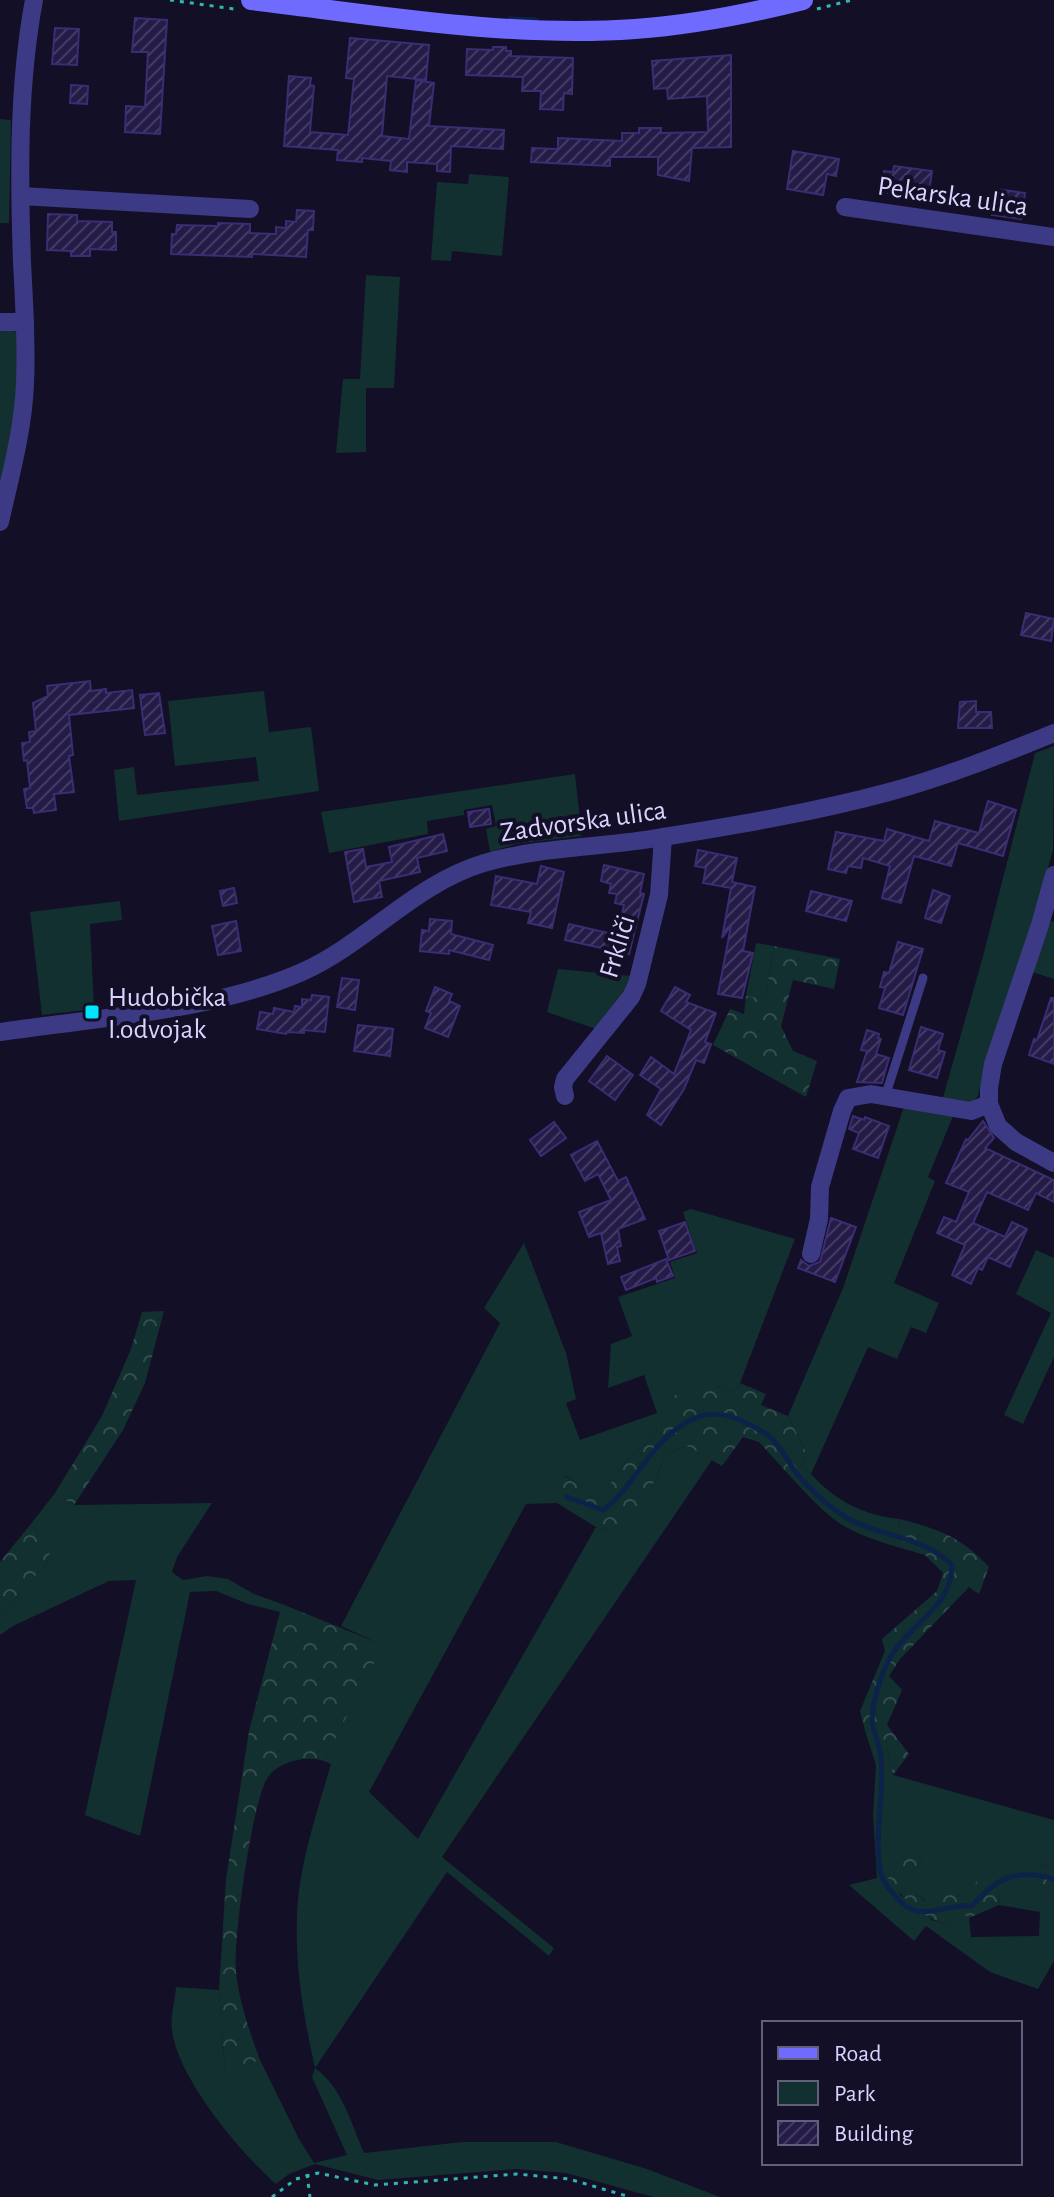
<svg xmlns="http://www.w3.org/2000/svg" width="1054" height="2197" font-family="'Alegreya Sans',sans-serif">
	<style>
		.green { fill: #12302f; fill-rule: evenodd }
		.forest { fill: url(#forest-crowns) }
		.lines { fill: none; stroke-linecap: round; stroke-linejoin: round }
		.stream { stroke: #0c2248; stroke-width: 5 }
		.building { fill: url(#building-hatch); stroke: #3b2d73; stroke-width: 2 }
		.path { stroke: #2fb8b0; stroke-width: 3; stroke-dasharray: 4 6; stroke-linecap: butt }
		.service { stroke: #3d3a85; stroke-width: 9 }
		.minor { stroke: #3d3a85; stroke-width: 18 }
		.secondary { stroke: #6f6bff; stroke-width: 20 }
		.poi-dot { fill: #00e5ff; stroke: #130f26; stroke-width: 3 }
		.labels { text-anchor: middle; stroke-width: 8; stroke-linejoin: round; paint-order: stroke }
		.street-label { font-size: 28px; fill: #d9d4ff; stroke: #130f26 }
		.poi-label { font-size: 28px; fill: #d9d4ff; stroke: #130f26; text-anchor: start }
	</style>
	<defs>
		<pattern id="forest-crowns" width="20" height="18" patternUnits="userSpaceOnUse" patternTransform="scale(2)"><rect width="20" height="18" fill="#12302f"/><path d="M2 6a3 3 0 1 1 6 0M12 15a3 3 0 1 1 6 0" fill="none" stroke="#344d4e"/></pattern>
		<pattern id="building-hatch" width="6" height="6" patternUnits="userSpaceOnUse" patternTransform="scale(2)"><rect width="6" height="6" fill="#241b47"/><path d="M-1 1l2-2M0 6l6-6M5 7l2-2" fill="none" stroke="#433b63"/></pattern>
	</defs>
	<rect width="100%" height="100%" fill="#130f26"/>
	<!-- green -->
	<g class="green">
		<polygon points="0,119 11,120 9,223 0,223"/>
		<polygon points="469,174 509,177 502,256 452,251 451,261 431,260 437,182 468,184"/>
		<polygon points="366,275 400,277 394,388 366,388 366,452 336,453 343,379 360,379"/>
		<path d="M0 329H14C33 360 7 458 0 495Z"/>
		<polygon points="264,691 269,732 311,727 319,791 119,821 114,770 134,767 137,795 259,781 256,757 175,766 168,701"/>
		<polygon points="1054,746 1053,850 1032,927 985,1062 978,1096 972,1103 942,1101 982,960 1035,753"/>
		<polygon points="575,774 582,836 516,844 490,852 486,829 496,826 492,805 464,810 464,815 427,821 428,834 329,853 321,812"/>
		<polygon points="120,901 122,920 90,924 94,1009 42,1015 30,912"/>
		<polygon points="1051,921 1054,922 1054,979 1032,972"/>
		<polygon points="756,943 774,946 765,999 746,996"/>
		<polygon points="558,969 632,976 626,990 596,1029 547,1012"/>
		<path d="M904 1107 953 1116 928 1177 935 1181 894 1283 939 1303 926 1333 911 1327 897 1359 868 1347 811 1474C834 1500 865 1516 900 1519L894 1546C846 1531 835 1524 801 1488L811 1474 802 1466 806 1452 788 1416 843 1288Z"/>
		<path d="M691 1209 795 1239 740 1383 734 1393 716 1386 658 1413 656 1435 624 1463 602 1498 565 1476 557 1503 526 1504 369 1792 418 1839 596 1527 612 1533C644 1503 650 1495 666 1454L687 1446 712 1460 442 1857 554 1948 549 1956 447 1872 315 2068C342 2087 351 2123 364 2153L462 2142H556L647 2169 720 2197H653L566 2173 516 2169 378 2180 315 2164 289 2174 276 2184C241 2154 177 2077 172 2030 170 2017 175 2001 176 1987L219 1990 225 2070 260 2060 299 2139 314 2163 347 2155 312 2077 315 2068C302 2010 292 1949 299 1890 305 1847 319 1805 331 1764L324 1761 382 1645 341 1626 500 1323 484 1308 524 1243 566 1353 576 1399 566 1403 580 1440 657 1413 644 1375 608 1388 611 1344 632 1336 618 1297 675 1278 670 1262 697 1253 683 1212Z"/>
		<polygon points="1036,1250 1054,1258 1054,1357 1023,1424 1004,1415 1051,1313 1016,1294"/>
		<polygon points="55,1493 74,1505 212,1503 177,1557 172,1572 183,1580 207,1576 228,1579 254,1594 282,1604 280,1612 248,1604 216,1591 190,1592 140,1836 85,1815 136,1580 109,1581 13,1626 0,1635 0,1615 47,1563 51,1546 30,1525"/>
		<path d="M878 1726 887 1747 893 1775 1054 1820V1868L1037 1864 1031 1889 1054 1893V1961L1038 1989 990 1972 926 1926 914 1941 849 1885 877 1878 873 1816 876 1765 865 1731ZM908 1846 922 1858 903 1883 926 1901 968 1900 1000 1890 999 1905 1040 1912 1039 1936 971 1937 969 1918 960 1910 947 1925 932 1920 899 1894Z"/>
	</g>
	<!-- forest -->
	<g class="forest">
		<polygon points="774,946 840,959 834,989 793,980 781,1026 793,1051 817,1061 806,1097 713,1045 730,1009 744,1014 746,996 765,999"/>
		<polygon points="164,1311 145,1383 123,1430 74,1505 55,1493 102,1416 131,1349 142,1312"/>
		<path d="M740 1383 766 1394 761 1405 788 1416 806 1452 802 1466 811 1474 801 1488 759 1442 743 1437 722 1466 687 1446 666 1454C653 1486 642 1513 612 1533L596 1527 557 1503 564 1476 602 1497 624 1463 656 1435 657 1413 674 1396 691 1385 716 1386 734 1393Z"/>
		<path d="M900 1519C940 1530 960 1536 989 1567L979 1594 969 1587 900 1659 889 1676 902 1690 887 1725 909 1754 893 1775 887 1747 878 1727 865 1731 860 1711 885 1651 882 1639 937 1591 943 1573 925 1555 894 1546Z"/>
		<polygon points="30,1525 52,1546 47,1563 0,1615 0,1562"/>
		<path d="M282 1604 383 1645 324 1761C306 1755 279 1761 268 1777 252 1800 233 1940 236 1971 239 2002 249 2030 260 2060L225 2071 219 1990 226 1879 249 1731Z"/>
		<path d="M908 1845 922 1858 904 1883 925 1901 940 1880 968 1900 978 1878 998 1880 1000 1890 999 1905 969 1918 960 1911 947 1925C920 1916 900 1897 885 1873Z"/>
		<polygon points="1037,1864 1054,1868 1054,1893 1030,1889"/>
	</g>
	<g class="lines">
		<!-- stream -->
		<g class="stream">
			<polyline points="510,19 536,20"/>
			<path d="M567 1497 603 1510C628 1492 640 1464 662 1442 689 1415 713 1405 748 1424 755 1428 763 1431 769 1436 781 1446 788 1462 798 1475 810 1489 823 1502 838 1512 873 1538 921 1533 952 1565 952 1610 903 1627 887 1664 880 1678 873 1701 872 1717 872 1731 880 1744 881 1758 885 1796 873 1835 881 1874 884 1884 898 1901 907 1907 928 1919 950 1903 972 1906 996 1878 1016 1868 1054 1879"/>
		</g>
	</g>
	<!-- building -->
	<g class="building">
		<polygon points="135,18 167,20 160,134 125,132 126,106 145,107 148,52 132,52"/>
		<polygon points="55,28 79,29 77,65 52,64"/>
		<polygon points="350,38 429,45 426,80 387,76 382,136 409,139 416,80 434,83 429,126 504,130 503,149 451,146 450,172 437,171 437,164 407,162 407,172 390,170 391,161 362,158 362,162 337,160 338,150 284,146 289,76 311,78 310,85 314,86 310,132 348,135 354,79 346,78"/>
		<polygon points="493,47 506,47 506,51 511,51 511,56 573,58 572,94 564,93 563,110 540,109 541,91 522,91 523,77 466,75 467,49 493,50"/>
		<polygon points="731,55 731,147 692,148 689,181 658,175 658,157 610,157 610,166 531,162 532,148 558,149 558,138 622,141 622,133 639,133 639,128 661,128 661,133 708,132 707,96 668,99 667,88 654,89 652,61"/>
		<polygon points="71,85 88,86 87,104 70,103"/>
		<polygon points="793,151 839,159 836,176 827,174 823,195 787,189"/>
		<polygon points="894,166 932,171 929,193 922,192 921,198 888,193 889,189 882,188 884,171 893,172"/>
		<polygon points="996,189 1025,193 1021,219 992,215"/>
		<polygon points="297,210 314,211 313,230 308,230 306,257 252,254 252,257 171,254 172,234 176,234 177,225 218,226 218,223 250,224 250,233 276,234 276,227 286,228 286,221 296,222"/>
		<polygon points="48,214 77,215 77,221 112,222 112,232 116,232 116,250 90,249 90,256 71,256 71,251 47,250"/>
		<polygon points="1026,613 1054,619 1051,641 1021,635"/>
		<polygon points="90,681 91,691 106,689 106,693 132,690 134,708 69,715 73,755 69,756 74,792 54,794 56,810 34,813 33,808 27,808 24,789 30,788 27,760 24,761 22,743 30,742 29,732 36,731 33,703 48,696 47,686"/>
		<polygon points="159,693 165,733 145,735 140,695"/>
		<polygon points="976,701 976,712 991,712 992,728 958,728 960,702"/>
		<polygon points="988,801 1016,810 1003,856 958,843 951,866 914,856 901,903 882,898 890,866 863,858 861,868 848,866 846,873 828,869 836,832 884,841 887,829 929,841 935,821 979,833"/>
		<polygon points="489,809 491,824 470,827 468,812"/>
		<polygon points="443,834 447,851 417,858 420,872 379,881 382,897 354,902 345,852 363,849 366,867 392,862 389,847"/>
		<polygon points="698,850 737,858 732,882 755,887 743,951 753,953 742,998 718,994 731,926 722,938 731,888 703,883 706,868 695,866"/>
		<polygon points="604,865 644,874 640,893 644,894 629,954 565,940 569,924 617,935 624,905 615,903 617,894 609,893 611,884 601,881"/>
		<polygon points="541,866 564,872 552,928 528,923 531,912 491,905 496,876 537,884"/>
		<polygon points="234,888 237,903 223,906 220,891"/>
		<polygon points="933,890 950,896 941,923 925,918"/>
		<polygon points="811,891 852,901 846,921 806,911"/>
		<polygon points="430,919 452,921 451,934 493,945 489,960 449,950 449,954 420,951 422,930 429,931"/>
		<polygon points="236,921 241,951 218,955 212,926"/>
		<polygon points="898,942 923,949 903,1015 879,1008 885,988 880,987 884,972 889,973"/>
		<polygon points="342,978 359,980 355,1010 337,1007"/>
		<polygon points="435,987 452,994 449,1001 460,1006 448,1037 425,1028 431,1013 426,1011"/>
		<polygon points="675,987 690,995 686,1002 716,1013 705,1042 711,1044 704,1063 696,1060 684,1089 661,1125 647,1115 661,1089 640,1075 651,1057 674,1074 691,1030 661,1011"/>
		<polygon points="312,995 329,997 325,1032 304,1030 304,1033 287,1032 286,1034 257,1029 260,1012 273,1014 274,1008 294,1012 295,1006 302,1007 302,999 311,1000"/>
		<polygon points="1051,998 1054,998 1054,1064 1029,1055 1034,1039 1037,1040"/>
		<polygon points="358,1025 393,1029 390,1056 354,1051"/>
		<polygon points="921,1027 943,1034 938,1050 945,1052 937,1078 909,1070"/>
		<polygon points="867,1030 879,1034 878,1038 881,1039 876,1054 889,1058 882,1083 857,1082 867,1051 861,1050"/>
		<polygon points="607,1056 633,1075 615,1100 589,1081"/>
		<polygon points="853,1116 864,1120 865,1117 889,1126 878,1158 853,1149 859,1133 849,1129"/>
		<polygon points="983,1121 994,1138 985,1148 1054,1180 1054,1202 1036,1193 1028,1210 987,1192 973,1223 1005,1237 1012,1222 1027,1229 1010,1267 988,1257 982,1270 978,1268 971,1284 952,1275 965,1245 937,1233 944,1217 956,1222 969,1192 946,1183 966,1139 968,1140"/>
		<polygon points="554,1122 566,1138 541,1156 530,1140"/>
		<polygon points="597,1141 618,1181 626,1177 645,1219 618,1229 621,1246 617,1247 620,1261 608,1264 601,1233 589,1237 579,1212 611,1200 598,1174 585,1181 571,1155"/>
		<polygon points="831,1218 856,1227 835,1282 798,1268 801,1260 809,1266 820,1262"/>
		<polygon points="685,1222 695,1251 669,1260 659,1231"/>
		<polygon points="666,1259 673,1276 657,1282 656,1278 626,1290 621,1277"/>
	</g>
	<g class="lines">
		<!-- path -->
		<g class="path">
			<polyline points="170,0 234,9"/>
			<polyline points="817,9 852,0"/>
			<polyline points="307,2174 310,2197"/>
			<polyline points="272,2197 296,2179 318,2173 375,2185 517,2174 569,2179 630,2197"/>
		</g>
		<!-- service -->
		<polyline class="service" points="885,1097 923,978"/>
		<!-- minor -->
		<g class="minor">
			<polyline points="21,196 250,209"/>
			<polyline points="845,207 1054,237"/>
			<polyline points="0,322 25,322"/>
			<path d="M0 522C10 477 23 431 25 384 27 343 24 303 22 262 19 175 18 85 34 0"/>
			<polyline points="1054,875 1040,925 993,1064 989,1088 989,1104 998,1126 1016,1142 1054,1163"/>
			<path d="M0 1032C95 1018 214 1011 302 972 367 943 414 884 484 863 543 846 603 848 663 837 738 825 815 812 889 792 945 777 1000 755 1054 733"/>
			<polyline points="565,1096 563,1087 565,1079 631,997 637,984 659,895 663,837"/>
			<polyline points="811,1254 819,1219 820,1187 842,1111 848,1098 871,1094 971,1111 989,1104"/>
		</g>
		<!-- secondary -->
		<path class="secondary" d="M251 0C376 15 510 38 635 29 691 25 748 14 803 0"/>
	</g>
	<!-- markers -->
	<rect class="poi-dot" x="84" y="1004" width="16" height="16" rx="4"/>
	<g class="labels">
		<!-- street labels -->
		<g class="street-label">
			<text transform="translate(953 195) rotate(8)" y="10">Pekarska ulica</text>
			<text transform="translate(583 820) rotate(-8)" y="10">Zadvorska ulica</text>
			<text transform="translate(616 946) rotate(-73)" y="10">Frkliči</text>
		</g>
		<!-- poi labels -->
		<g class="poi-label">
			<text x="108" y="1006">Hudobička<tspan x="108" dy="32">I.odvojak</tspan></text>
		</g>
	</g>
	<!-- legend -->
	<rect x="762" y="2021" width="260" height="144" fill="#130f26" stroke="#625e7d" stroke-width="2"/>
	<rect x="778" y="2047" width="40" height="12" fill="#6f6bff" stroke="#625e7d" stroke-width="2"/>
	<text x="834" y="2061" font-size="24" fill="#d9d4ff">Road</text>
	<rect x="778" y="2081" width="40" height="24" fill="#12302f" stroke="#625e7d" stroke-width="2"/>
	<text x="834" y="2101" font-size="24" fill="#d9d4ff">Park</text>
	<rect x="778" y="2121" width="40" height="24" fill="url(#building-hatch)" stroke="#625e7d" stroke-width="2"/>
	<text x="834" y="2141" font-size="24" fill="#d9d4ff">Building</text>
</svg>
